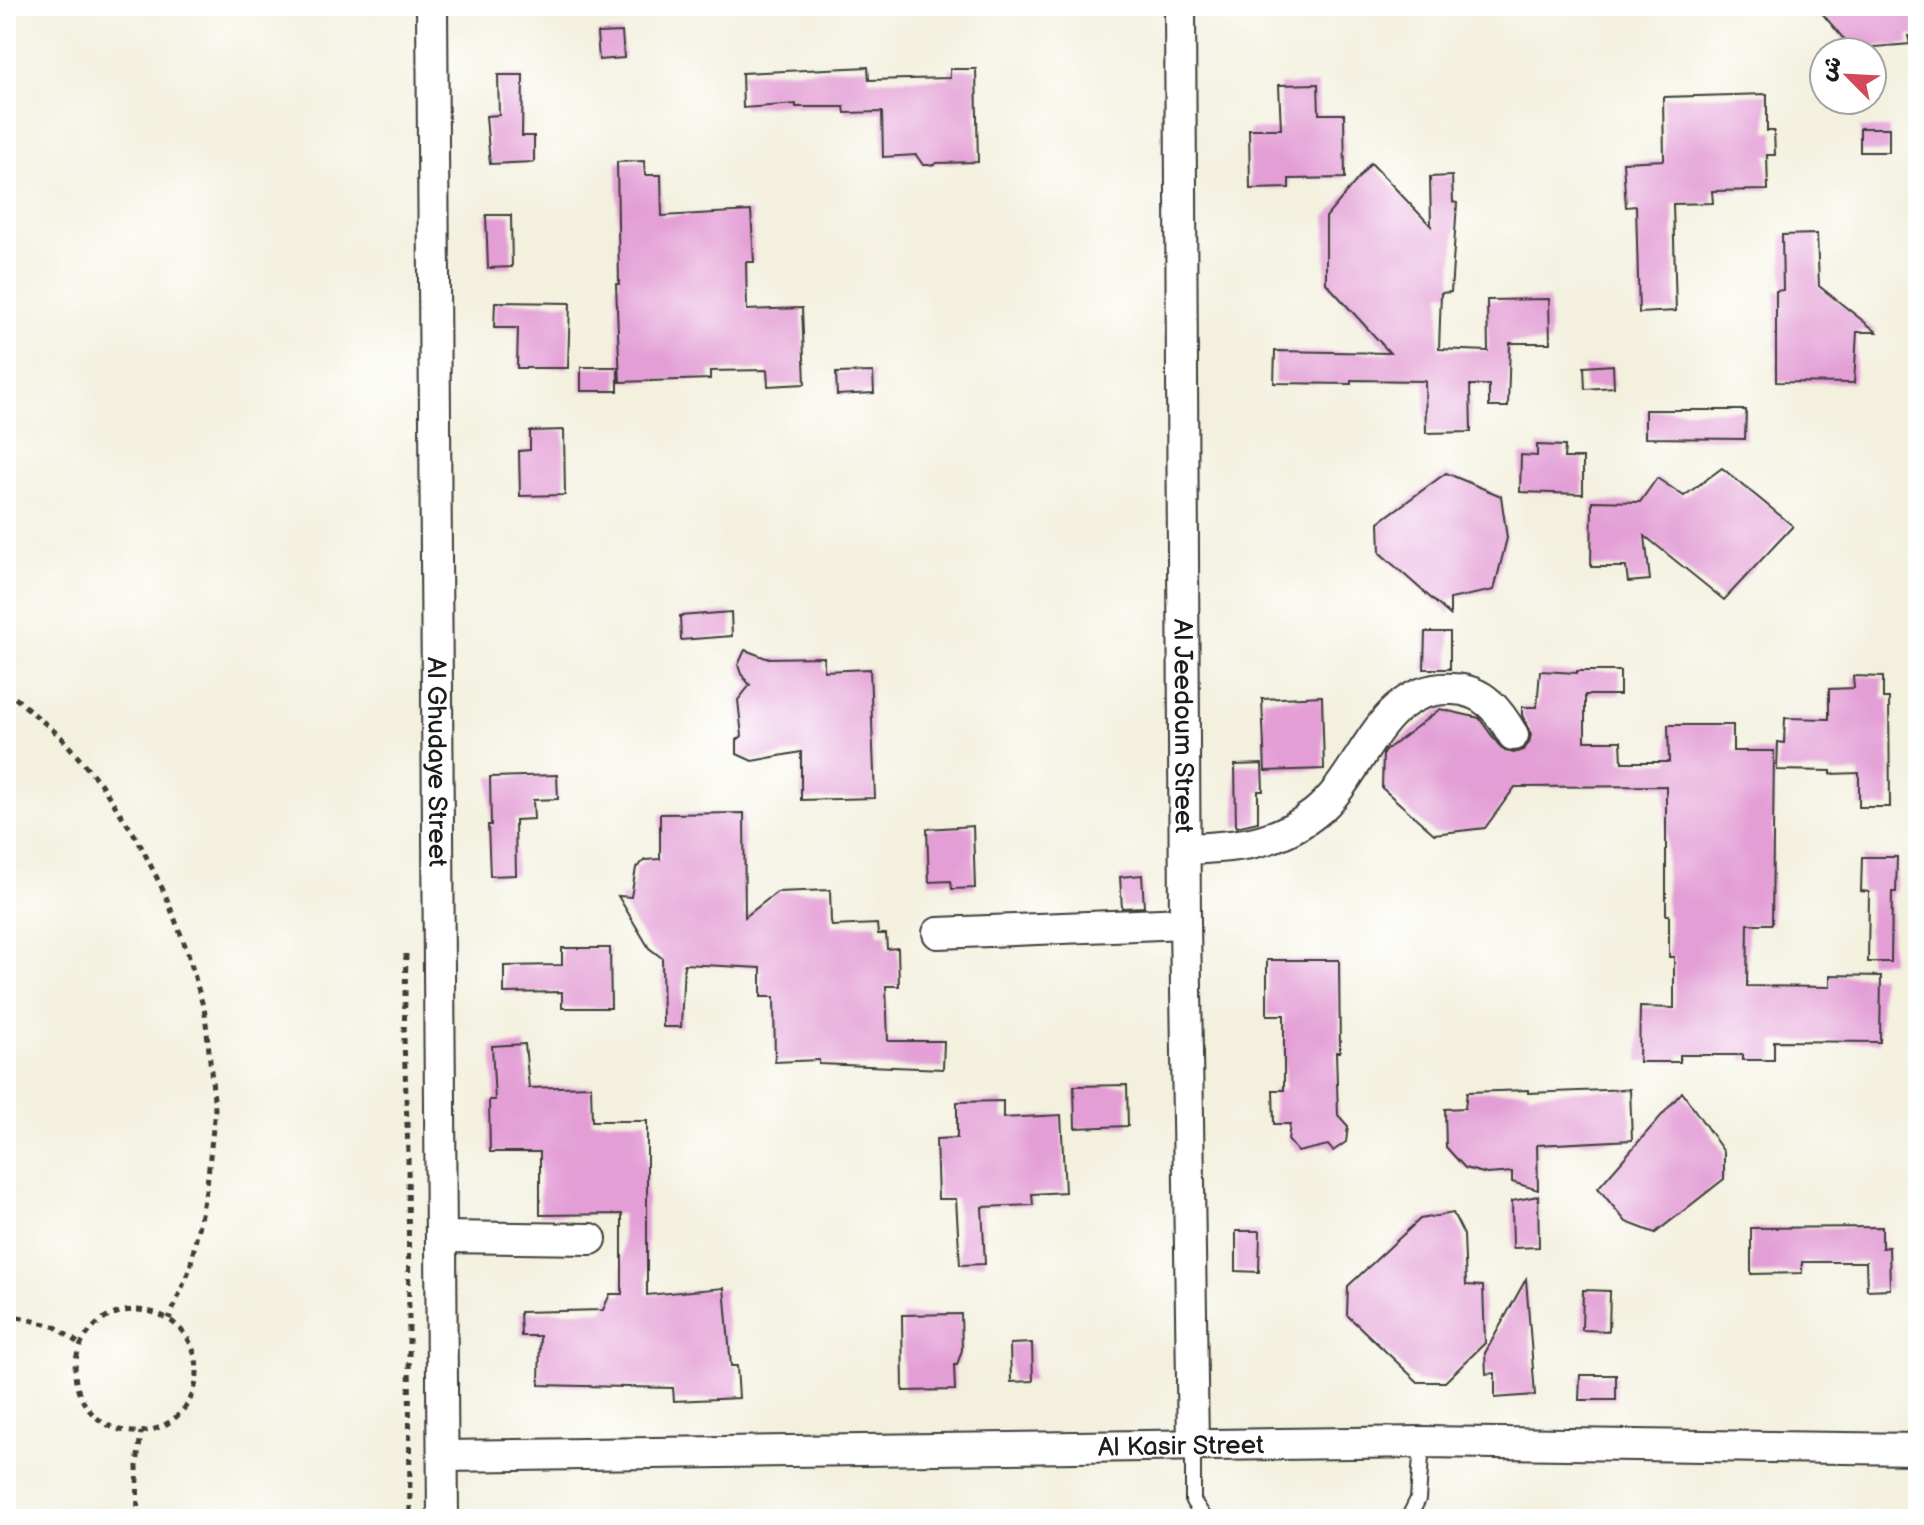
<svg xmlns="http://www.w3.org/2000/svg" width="1924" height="1525" font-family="'Balsamiq Sans','Playpen Sans Arabic',sans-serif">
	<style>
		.building { fill: #e39ed5 }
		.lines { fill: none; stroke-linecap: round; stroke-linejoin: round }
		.lane-casing { stroke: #3c3c39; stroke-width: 18 }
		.street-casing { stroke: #3c3c39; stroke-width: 34 }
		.path { stroke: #3c3c39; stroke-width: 5; stroke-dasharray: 6 6; stroke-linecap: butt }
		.lane { stroke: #fff; stroke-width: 14 }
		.street { stroke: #fff; stroke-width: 30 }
		.labels { text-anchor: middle; stroke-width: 6; stroke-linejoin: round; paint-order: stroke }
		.street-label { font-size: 26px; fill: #1c1c1c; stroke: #fff }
	</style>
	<rect width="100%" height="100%" fill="#fff"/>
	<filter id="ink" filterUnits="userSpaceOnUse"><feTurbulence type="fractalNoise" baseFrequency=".0125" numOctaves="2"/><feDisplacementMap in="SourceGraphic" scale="16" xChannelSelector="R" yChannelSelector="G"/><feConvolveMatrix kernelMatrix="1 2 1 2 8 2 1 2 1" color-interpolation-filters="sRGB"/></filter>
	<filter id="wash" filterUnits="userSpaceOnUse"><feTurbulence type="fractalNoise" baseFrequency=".006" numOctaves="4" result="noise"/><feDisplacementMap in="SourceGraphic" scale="32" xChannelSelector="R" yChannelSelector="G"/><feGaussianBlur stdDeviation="1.8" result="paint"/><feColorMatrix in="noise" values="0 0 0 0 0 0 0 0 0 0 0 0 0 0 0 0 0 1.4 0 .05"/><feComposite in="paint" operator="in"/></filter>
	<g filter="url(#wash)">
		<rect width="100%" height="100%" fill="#f3f0de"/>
		<g id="blocks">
			<!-- building -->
			<g class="building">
				<polygon points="1816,6 1913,6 1916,36 1908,36 1910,44 1852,49"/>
				<polygon points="622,32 624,58 599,60 597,33"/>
				<polygon points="868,67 869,80 950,78 950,69 976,69 978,162 936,163 934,165 923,165 916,155 883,157 882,112 845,113 844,107 796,107 796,104 743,108 742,73"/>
				<polygon points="498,75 523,75 522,136 534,136 534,162 490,164 486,116 499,115"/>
				<polygon points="1318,84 1319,114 1344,114 1345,178 1289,179 1289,188 1250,189 1249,129 1281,129 1279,85"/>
				<polygon points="1767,94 1767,131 1774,131 1775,155 1767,155 1768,190 1712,191 1713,203 1673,204 1676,311 1639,313 1636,206 1626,207 1623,162 1664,160 1663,97"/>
				<rect x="1860" y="128" width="29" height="24"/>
				<polygon points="644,161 645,175 661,175 662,216 751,211 754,262 746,262 747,310 802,308 805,384 768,386 767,370 710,371 710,379 620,382 616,284 619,284 617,162"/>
				<polygon points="1371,163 1431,226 1430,177 1452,176 1453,202 1457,203 1451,292 1441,293 1439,349 1488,351 1487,300 1549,299 1550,343 1510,343 1508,407 1489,407 1489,385 1470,385 1471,432 1426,433 1425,381 1351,380 1351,384 1274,383 1275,351 1390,353 1326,283 1326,217"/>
				<polygon points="486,215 511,215 512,267 488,268"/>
				<polygon points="1817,234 1819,286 1877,332 1857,332 1854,383 1776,382 1776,291 1783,290 1782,235"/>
				<polygon points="495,302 570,303 568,368 517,368 518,328 494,328"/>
				<polygon points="1613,365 1614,387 1585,389 1584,367"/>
				<rect x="581" y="367" width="37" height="24"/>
				<polygon points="873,372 874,393 837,395 836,373"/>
				<polygon points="1645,410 1746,410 1745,439 1645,438"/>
				<polygon points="564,430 565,495 520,496 519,451 530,450 530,431"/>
				<polygon points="1537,445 1565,446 1564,458 1583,458 1583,494 1520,492 1521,455 1537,456"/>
				<polygon points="1722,468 1793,526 1724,600 1645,536 1650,580 1628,582 1626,567 1591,567 1592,501 1640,502 1657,478 1684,496"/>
				<polygon points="1446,473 1501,496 1507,538 1494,590 1450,599 1450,615 1380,553 1379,522"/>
				<polygon points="731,612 732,636 681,640 680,616"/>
				<polygon points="1425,632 1450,632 1450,669 1424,669"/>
				<polygon points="745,650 766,658 824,657 824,671 870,669 875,798 801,800 801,752 752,761 737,754 737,740 742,736 738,700 750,685 741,674 738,665"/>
				<polygon points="1540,671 1577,673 1577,671 1620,671 1620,695 1585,695 1585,741 1621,741 1622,762 1669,762 1668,725 1733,725 1733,751 1774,751 1772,924 1748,924 1747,986 1830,987 1830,975 1881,976 1880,1042 1774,1041 1774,1060 1742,1060 1742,1055 1680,1055 1680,1062 1639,1062 1640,1007 1674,1008 1674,957 1669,957 1669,915 1666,915 1666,786 1515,787 1485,828 1434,834 1382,788 1383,754 1385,751 1440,709 1479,718 1498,744 1505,751 1514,753 1523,750 1529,743 1531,734 1522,715 1522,707 1537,707"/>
				<polygon points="1853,676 1883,677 1883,698 1889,698 1890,807 1859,807 1859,773 1831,774 1831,771 1777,770 1778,742 1784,743 1785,718 1829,719 1829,689 1854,688"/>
				<polygon points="1322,696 1324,769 1265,771 1262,699"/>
				<polygon points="1262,764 1263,791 1258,791 1258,822 1236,827 1235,765"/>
				<polygon points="557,775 558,799 533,800 534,819 515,820 516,875 490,876 488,825 491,825 490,777"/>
				<polygon points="744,813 745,917 777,892 830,890 831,922 832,926 877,924 878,934 886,934 887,949 898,948 899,986 886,986 888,1041 944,1041 943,1069 819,1064 819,1060 775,1062 774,997 761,997 761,968 684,964 681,1027 663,1027 662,958 649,948 618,896 631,897 636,868 645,860 660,859 660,814"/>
				<polygon points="973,826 975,888 952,889 951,881 929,882 927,829"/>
				<polygon points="1862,857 1897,857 1896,892 1892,892 1891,962 1868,962 1869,892 1861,891"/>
				<polygon points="1142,875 1144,907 1122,908 1120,877"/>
				<polygon points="562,948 610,948 611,1008 562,1008 562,992 504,993 504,966 562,965"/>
				<polygon points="1267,960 1339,960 1340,1052 1336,1052 1338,1115 1348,1126 1346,1142 1333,1151 1328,1145 1298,1152 1288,1140 1290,1124 1274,1124 1273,1090 1284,1090 1284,1015 1267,1015"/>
				<polygon points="525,1044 529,1088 591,1086 592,1121 647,1121 647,1295 724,1288 731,1366 737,1366 739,1398 674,1401 673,1388 539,1385 540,1336 521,1336 520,1312 603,1310 610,1294 622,1294 622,1214 540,1215 540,1152 490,1152 489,1100 495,1100 492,1046"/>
				<polygon points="1127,1085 1128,1126 1075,1128 1074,1086"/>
				<polygon points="1630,1089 1632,1140 1537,1145 1538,1190 1512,1182 1512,1172 1487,1174 1465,1168 1446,1147 1445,1109 1465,1108 1467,1092 1528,1090 1528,1093"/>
				<polygon points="1682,1092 1724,1152 1724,1179 1655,1233 1626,1222 1598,1188"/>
				<polygon points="1003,1101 1003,1118 1061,1115 1065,1192 1032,1194 1033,1205 982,1207 985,1264 960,1265 956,1199 938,1199 936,1139 957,1138 957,1102"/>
				<polygon points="1538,1196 1539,1247 1513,1248 1512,1201"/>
				<polygon points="1453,1213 1464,1235 1466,1285 1483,1286 1485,1343 1445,1382 1418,1382 1347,1315 1348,1286 1420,1219"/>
				<polygon points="1882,1227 1882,1248 1889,1247 1890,1289 1867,1290 1866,1262 1802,1262 1802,1273 1751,1274 1751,1228"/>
				<polygon points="1236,1231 1260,1231 1259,1272 1236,1271"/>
				<polygon points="1526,1279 1535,1395 1495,1398 1495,1373 1486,1374 1485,1353"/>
				<polygon points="1583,1290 1610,1291 1609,1331 1582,1330"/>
				<polygon points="961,1314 962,1350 957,1365 954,1365 955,1390 903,1391 902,1315"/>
				<polygon points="1032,1343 1033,1381 1011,1382 1010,1344"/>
				<polygon points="1580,1375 1616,1375 1616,1400 1579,1400"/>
			</g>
		</g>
	</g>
	<g filter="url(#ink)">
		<use href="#blocks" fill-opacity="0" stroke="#3c3c39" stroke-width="2"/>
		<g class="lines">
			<defs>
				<g id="lane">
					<polyline points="1193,1445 1193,1501 1205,1519"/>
					<polyline points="1408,1519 1418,1499 1422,1442"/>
				</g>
				<g id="street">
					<path id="s1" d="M432 6 443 1519"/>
					<path id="s2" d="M1180 6 1185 923 1193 1445"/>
					<path d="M1186 849C1235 847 1274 845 1314 814 1365 775 1377 685 1453 689 1484 690 1499 711 1513 735"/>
					<polyline points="938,933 1185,923"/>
					<polyline points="442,1237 591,1239"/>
					<path id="s3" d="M443 1456 1422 1442 1918 1449"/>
				</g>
			</defs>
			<!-- lane casing -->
			<use href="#lane" class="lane-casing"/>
			<!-- street casing -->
			<use href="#street" class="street-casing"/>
			<!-- path -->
			<g class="path">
				<polyline points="6,690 61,737 100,783 138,840 165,894 188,953 205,1013 215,1109 207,1185 190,1268 169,1319"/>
				<polyline points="406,954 404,1039 408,1153 410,1519"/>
				<circle cx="136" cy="1371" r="61"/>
				<polyline points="6,1318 18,1317 54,1326 81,1345"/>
				<polyline points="138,1519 137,1466 141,1432"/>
			</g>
			<!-- lane -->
			<use href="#lane" class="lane"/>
			<!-- street -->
			<use href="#street" class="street"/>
		</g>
	</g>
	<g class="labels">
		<!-- street labels -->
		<g class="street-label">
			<text dy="9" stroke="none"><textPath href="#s2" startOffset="720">Al Jeedoum Street</textPath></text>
			<text dy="9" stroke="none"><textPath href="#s1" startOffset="756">Al Ghudaye Street</textPath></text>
			<text dy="9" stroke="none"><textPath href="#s3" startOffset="738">Al Kasir Street</textPath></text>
		</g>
	</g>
	<!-- margin -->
	<rect width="1924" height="1525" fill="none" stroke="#fff" stroke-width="32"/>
	<!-- north arrow -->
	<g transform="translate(1848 76) rotate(294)"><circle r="38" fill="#ffffff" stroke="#a4a4a4" stroke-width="2"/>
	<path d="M0-6L14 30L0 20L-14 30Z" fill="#d1495b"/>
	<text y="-12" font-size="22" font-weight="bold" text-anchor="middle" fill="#1c1c1c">ش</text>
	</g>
</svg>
